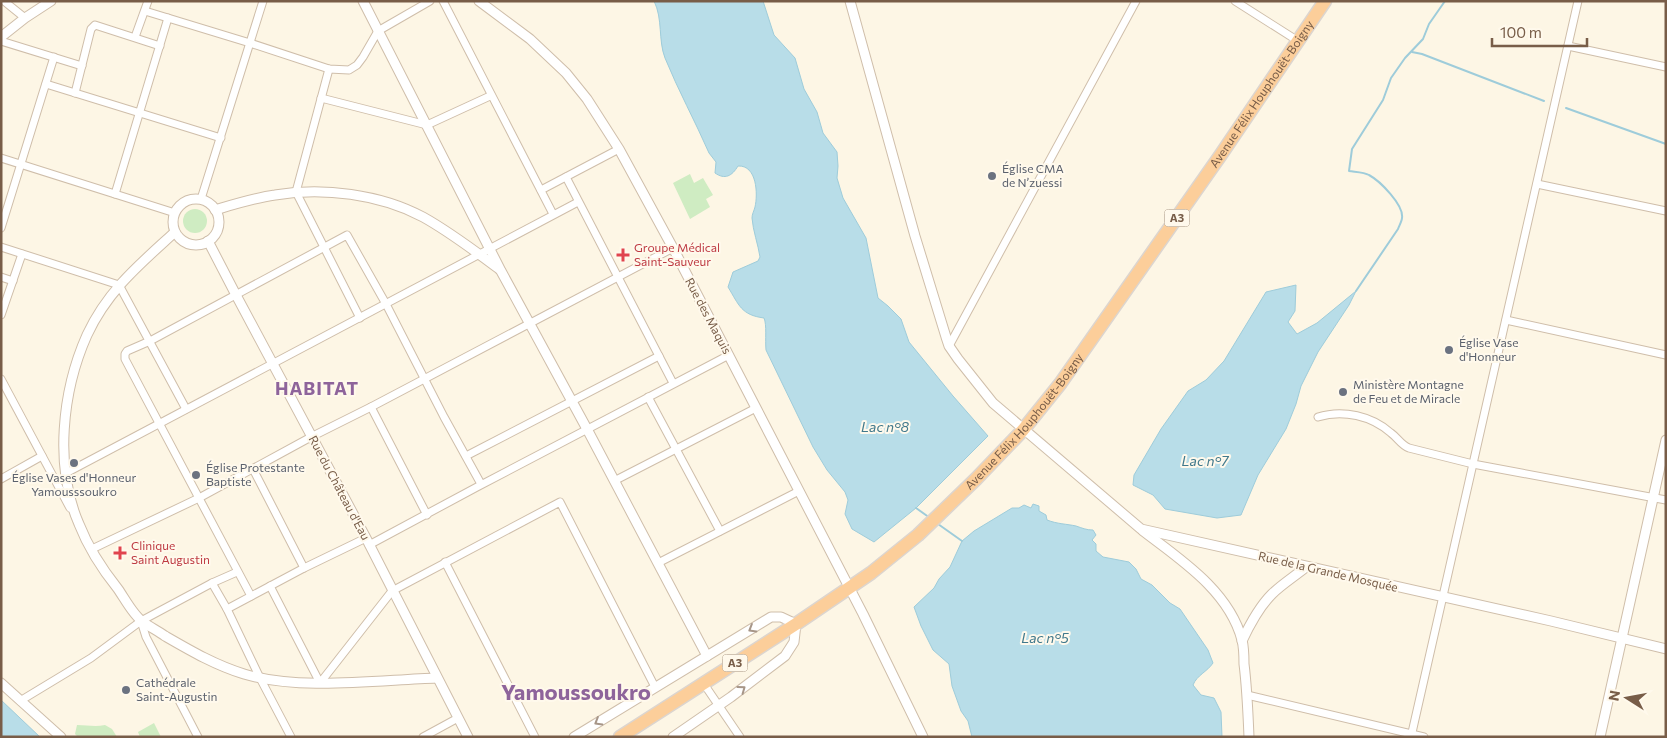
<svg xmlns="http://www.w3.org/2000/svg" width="1667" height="738" font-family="Commissioner,sans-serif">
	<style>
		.green { fill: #cfecc2 }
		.water { fill: #b8dde8; stroke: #9eccda }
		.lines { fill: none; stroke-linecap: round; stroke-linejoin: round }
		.stream { stroke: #9eccda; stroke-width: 2 }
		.minor-casing { stroke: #cfbeaa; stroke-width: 9 }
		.tertiary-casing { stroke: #cfbeaa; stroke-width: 11 }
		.trunk-casing { stroke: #dcd5cf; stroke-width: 15 }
		.minor { stroke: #fff; stroke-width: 7 }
		.tertiary { stroke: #fff; stroke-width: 9 }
		.trunk { stroke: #fcce9a; stroke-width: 12 }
		.oneway { stroke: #a79688 }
		.worship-dot { fill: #6b7280; stroke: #fff9ec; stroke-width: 2 }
		.health-dot { fill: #e0444e; stroke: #fff9ec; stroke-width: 2 }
		.labels { text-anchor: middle; stroke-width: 4; stroke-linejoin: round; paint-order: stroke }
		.shield { fill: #fff9ec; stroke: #a08c79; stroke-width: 1 }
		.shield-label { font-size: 11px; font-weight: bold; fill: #785d48 }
		.street-label { font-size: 12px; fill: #785d48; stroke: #fff9ec }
		.worship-label { font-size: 12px; fill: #5b616d; stroke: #fff9ec; text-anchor: start }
		.health-label { font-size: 12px; fill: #be3a42; stroke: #fff9ec; text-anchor: start }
		.water-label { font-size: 14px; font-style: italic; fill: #41798c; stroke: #fff9ec }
		.district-label { font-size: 18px; font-weight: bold; letter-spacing: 1px; fill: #8e649b; stroke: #fff9ec }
		.town-label { font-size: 22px; font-weight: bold; fill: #8e649b; stroke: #fff9ec }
	</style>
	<rect width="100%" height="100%" fill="#fdf6e5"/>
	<!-- green -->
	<g class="green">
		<polygon points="690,174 694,183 703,178 713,195 706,199 710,207 690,219 673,183"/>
		<circle cx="195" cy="221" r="12"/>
		<polygon points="154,723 161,737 140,737 138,732"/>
		<path d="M77 725C87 725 95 727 105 725L112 729 117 737H78L75 734Z"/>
	</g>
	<!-- water -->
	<g class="water">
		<path d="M654 1H763L774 35 795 58 804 89 817 112 823 133 837 152 838 166 837 178 843 198 866 238 878 298 888 306 901 319 909 342 953 396 988 436 916 508 874 542 852 529 845 514 848 500 845 492 827 470 813 447 766 350C765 340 767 325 764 318 741 315 739 305 728 287L733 272 758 261 760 257C758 244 753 231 752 218 752 214 754 211 755 207 758 194 757 165 738 166 732 176 725 180 715 173L716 162 709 153C695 121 678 90 665 58 658 40 663 19 654 1Z"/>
		<polygon points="1296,285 1295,311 1288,322 1297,334 1317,323 1356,291 1349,305 1318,352 1301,386 1296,404 1286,429 1258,475 1241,515 1217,518 1165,509 1153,495 1133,485 1134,475 1161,429 1188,391 1206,380 1224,361 1266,292"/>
		<path d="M1033 504 1039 506V511L1046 515 1047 520C1057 524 1067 524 1076 526 1082 528 1086 530 1093 530L1096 535 1092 540 1096 544V551L1103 557 1129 562 1136 569 1141 579 1152 585 1170 603 1180 609 1208 650 1213 663C1207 672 1197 675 1193 685L1201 695 1214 698 1221 712 1222 737H972L968 721 961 711 952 686 949 664 933 650 921 626 914 607 934 588 939 579 950 567 962 541 974 531 1012 508H1019L1024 505 1031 508Z"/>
		<polygon points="1,700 40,737 1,737"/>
	</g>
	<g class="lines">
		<!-- stream -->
		<g class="stream">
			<polyline points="1412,52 1422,54 1544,101"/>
			<polyline points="1566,108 1666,144"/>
			<path d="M1356 291 1398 229C1399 226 1402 221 1402 218 1404 205 1380 181 1369 175 1364 172 1355 172 1349 171L1352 149 1383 100 1391 78 1405 58 1423 39 1429 24 1445 1"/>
			<polyline points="916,508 930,518"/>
			<polyline points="938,524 962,541"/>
		</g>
		<defs>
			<g id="minor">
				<polyline points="4,1 25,18"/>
				<polyline points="443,1 553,214"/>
				<polyline points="1235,1 1298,41"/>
				<polyline points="145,11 250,43 329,69 349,70 357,65 363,57 378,31 430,1"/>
				<polyline points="135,37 148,1"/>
				<polyline points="1,41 82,66"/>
				<polyline points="1568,46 1666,67"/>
				<polyline points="329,69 296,192 360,318"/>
				<polyline points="46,84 221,138"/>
				<polyline points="75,93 91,29 95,25 160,46"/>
				<polyline points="321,98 427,125 490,96"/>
				<polyline points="1,158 175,213"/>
				<polyline points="566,177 673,383"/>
				<polyline points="1537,184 1666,211"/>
				<polyline points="541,190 619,149"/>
				<polyline points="115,194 168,18"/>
				<polyline points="201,199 263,1"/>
				<polyline points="1,228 54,57"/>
				<polyline points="1,247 119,285 186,409"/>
				<polyline points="1,277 13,281"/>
				<polyline points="1,315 22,254"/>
				<polyline points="1506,320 1666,355"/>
				<polyline points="949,346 1136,1"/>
				<polyline points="1,379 70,508"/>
				<polyline points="648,397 720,531"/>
				<polyline points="371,407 427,515"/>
				<path d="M1318 417C1343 409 1372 416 1391 433 1398 438 1401 445 1409 448L1473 464 1666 500"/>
				<polyline points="466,456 659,356"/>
				<polyline points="253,469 304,568"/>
				<polyline points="66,473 578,202"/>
				<polyline points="1,479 42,456"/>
				<polyline points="614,481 756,408"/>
				<polyline points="369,545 477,487 729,355"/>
				<polyline points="92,549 199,498 311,437 371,407 673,248"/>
				<polyline points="445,562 535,737"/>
				<polyline points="658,563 799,491"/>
				<polyline points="212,583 227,609 260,678 291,737"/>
				<polyline points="270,586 320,683 392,591 560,502 655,687"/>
				<polyline points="251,596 125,359 125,354 127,351 150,341 347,235 386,304 444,417 481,484"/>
				<polyline points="227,609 304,568 366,538"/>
				<polyline points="141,621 146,637 198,737"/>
				<polyline points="704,684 740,737"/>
				<polyline points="1247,695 1424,737"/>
				<polyline points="20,701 91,658 141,621 212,583 237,572"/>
				<polyline points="423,737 458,718"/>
				<polyline points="1411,737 1578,1"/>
			</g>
			<g id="tertiary">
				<polyline points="363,1 501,271 587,429 707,656"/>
				<polyline points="479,1 530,39 566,73 587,99 619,149 673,248 863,614 923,737"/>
				<polyline points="850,1 915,236 946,337 949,346 958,359 993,403 1141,529 1551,621 1666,649"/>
				<polyline points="1,37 25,18 51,1"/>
				<circle cx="196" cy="222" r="23"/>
				<path d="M215 210C235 204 254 198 275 195 323 187 380 194 423 217 450 232 475 251 499 269"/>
				<path d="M175 232C140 264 108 290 87 335 62 391 54 467 79 524 88 547 102 569 118 589 125 599 133 615 143 622 150 627 158 631 165 636 191 651 215 665 244 674 300 691 378 680 437 678"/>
				<polyline points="208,241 236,295 366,538 468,737"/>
				<path d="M1143 531C1181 560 1229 591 1242 640 1244 648 1244 656 1244 664 1247 688 1248 712 1249 737"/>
				<path d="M1242 641C1250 624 1259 607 1272 594 1281 585 1295 576 1306 567"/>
				<polyline points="1,683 61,737"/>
				<polyline points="574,737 771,617 781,617 796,624 794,642 785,656 731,697 673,737"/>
				<polyline points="1600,737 1666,440"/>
			</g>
			<g id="trunk">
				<path id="s1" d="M620 737 796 624 871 573 918 535 976 479 1023 430 1060 384 1220 156 1325 1"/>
			</g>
		</defs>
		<!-- minor casing -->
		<use href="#minor" class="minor-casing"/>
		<!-- tertiary casing -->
		<use href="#tertiary" class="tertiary-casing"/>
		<!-- trunk casing -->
		<use href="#trunk" class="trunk-casing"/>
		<!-- minor -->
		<use href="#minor" class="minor"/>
		<!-- tertiary -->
		<use href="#tertiary" class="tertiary"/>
		<!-- trunk -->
		<use href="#trunk" class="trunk"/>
	</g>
	<!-- one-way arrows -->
	<defs><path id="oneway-chevron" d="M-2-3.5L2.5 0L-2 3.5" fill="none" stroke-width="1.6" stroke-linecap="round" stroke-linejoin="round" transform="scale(1.25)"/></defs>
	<g class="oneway">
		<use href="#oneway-chevron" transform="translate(752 629) rotate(149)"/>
		<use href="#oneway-chevron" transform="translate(742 689) rotate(-36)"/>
		<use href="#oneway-chevron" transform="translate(598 722) rotate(149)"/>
	</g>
	<!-- markers -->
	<g class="worship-dot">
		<circle cx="992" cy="176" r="5"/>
		<circle cx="1449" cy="350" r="5"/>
		<circle cx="1343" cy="392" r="5"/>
		<circle cx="74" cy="463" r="5"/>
		<circle cx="196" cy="475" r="5"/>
		<circle cx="126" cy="690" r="5"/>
	</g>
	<g class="health-dot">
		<path d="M620.5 247.5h5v5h5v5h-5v5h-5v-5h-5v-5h5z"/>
		<path d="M117.5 545.5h5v5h5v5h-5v5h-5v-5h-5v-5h5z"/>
	</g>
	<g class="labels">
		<!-- shield labels -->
		<g class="shield">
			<rect x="1164.5" y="209.5" width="25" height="17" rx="4"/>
			<rect x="722.5" y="654.5" width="25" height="17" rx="4"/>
		</g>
		<g class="shield-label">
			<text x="1177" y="222">A3</text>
			<text x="735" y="667">A3</text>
		</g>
		<!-- street labels -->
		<g class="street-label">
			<text dy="4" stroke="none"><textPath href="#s1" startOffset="921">Avenue Félix Houphouët-Boigny</textPath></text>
			<text transform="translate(708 316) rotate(62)" y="4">Rue des Maquis</text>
			<text dy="4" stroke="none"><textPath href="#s1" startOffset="516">Avenue Félix Houphouët-Boigny</textPath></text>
			<text transform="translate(339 488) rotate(62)" y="4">Rue du Château d'Eau</text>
			<text transform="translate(1328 572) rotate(13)" y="4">Rue de la Grande Mosquée</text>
		</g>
		<!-- worship labels -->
		<g class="worship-label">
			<text x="1002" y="173">Église CMA<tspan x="1002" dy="14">de N’zuessi</tspan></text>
			<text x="1459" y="347">Église Vase<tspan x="1459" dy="14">d'Honneur</tspan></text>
			<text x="1353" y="389">Ministère Montagne<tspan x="1353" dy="14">de Feu et de Miracle</tspan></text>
			<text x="206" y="472">Église Protestante<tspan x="206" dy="14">Baptiste</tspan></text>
			<text x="74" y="482" text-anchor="middle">Église Vases d'Honneur<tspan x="74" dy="14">Yamousssoukro</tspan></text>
			<text x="136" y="687">Cathédrale<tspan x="136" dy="14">Saint-Augustin</tspan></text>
		</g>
		<!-- health labels -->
		<g class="health-label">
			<text x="634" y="252">Groupe Médical<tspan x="634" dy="14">Saint-Sauveur</tspan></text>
			<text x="131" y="550">Clinique<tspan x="131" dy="14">Saint Augustin</tspan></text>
		</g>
		<!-- water labels -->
		<g class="water-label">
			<text x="885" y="432">Lac n°8</text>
			<text x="1205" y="466">Lac n°7</text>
			<text x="1045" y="643">Lac n°5</text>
		</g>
		<!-- district labels -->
		<g class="district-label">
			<text x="317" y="395">HABITAT</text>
		</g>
		<!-- town labels -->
		<g class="town-label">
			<text x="576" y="700">Yamoussoukro</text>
		</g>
	</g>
	<!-- border -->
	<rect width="1667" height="738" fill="none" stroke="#785d48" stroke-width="5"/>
	<!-- north arrow -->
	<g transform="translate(1627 698) rotate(281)" stroke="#fff9ec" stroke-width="4" paint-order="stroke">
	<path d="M0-4L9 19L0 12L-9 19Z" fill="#785d48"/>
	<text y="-8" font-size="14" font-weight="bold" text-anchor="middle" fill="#785d48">N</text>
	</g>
	<!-- scale -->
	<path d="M1492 38v8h95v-8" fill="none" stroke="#785d48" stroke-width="2.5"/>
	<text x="1500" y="38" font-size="15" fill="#785d48" stroke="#fff9ec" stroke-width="4" paint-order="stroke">100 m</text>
</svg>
